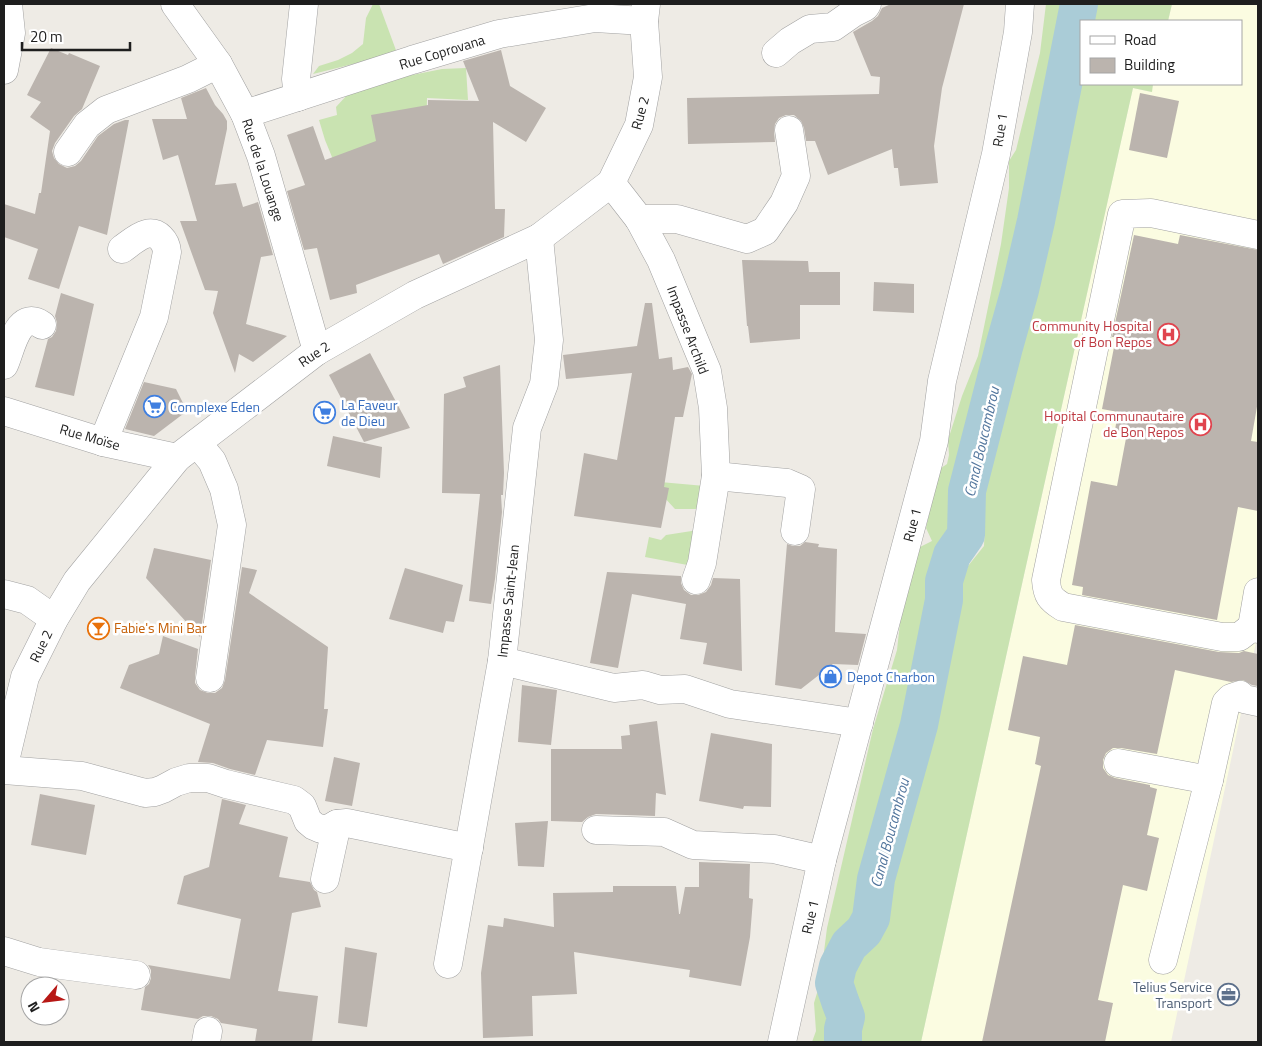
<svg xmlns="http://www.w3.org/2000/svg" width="1262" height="1046" font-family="'Titillium Web',sans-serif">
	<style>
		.education { fill: #fbfce1 }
		.grass { fill: #c9e3b1 }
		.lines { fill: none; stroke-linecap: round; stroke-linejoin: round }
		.canal { stroke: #aaccd7; stroke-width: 38 }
		.building { fill: #bbb4ae }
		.minor-casing { stroke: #a2a2a2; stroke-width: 29 }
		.minor { stroke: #fff; stroke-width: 28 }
		.labels { text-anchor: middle; stroke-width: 5; stroke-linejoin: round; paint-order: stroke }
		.street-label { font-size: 14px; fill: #1e1e1e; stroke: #fff }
		.health-label { font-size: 14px; fill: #be3a42; stroke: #fff; text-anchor: end }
		.shop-label { font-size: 14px; fill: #366cbe; stroke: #fff; text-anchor: start }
		.food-label { font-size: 14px; fill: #c56008; stroke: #fff; text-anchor: start }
		.service-label { font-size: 14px; fill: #4e5e75; stroke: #fff; text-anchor: end }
		.water-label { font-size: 15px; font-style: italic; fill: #52769d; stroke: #fff }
	</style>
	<rect width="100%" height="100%" fill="#eeebe5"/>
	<!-- education -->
	<polygon class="education" points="1172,4 1258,4 1258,633 1171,1042 921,1042 1024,575 1133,88 1151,92 1153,84 1241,84 1241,21 1168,21"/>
	<!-- grass -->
	<g class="grass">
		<polygon points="373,4 379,4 397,53 313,74 319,66 338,60 352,53 363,44 366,18"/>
		<polygon points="1046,4 1071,4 1030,175 1027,196 1029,222 1011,290 992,374 978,414 958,508 959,533 936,584 931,632 908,730 896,775 876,822 859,925 845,939 837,953 831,969 829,981 832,997 839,1015 836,1031 836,1042 812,1042 816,1031 814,1003 820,983 827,928 873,729 897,650 901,614 918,548 932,541 926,528 938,470 947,464 949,455 948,440 962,396 978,356 1001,244 1009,188 1009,161 1016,150 1040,53"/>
		<polygon points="1097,4 1172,4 1168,21 1094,21"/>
		<polygon points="466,68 468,100 427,98 426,149 339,174 325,140 319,120 337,115 336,107 348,94 372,83 442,69"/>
		<polygon points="1081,78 1081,84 1153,84 1152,92 1133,88 1024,575 921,1042 850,1042 854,1002 849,981 855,957 872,934 888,889 902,810 941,665 946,628 968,566 984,546 985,523 980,478 999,409 1015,340 1054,190 1067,129"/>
		<polygon points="660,482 705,486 699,509 675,509 663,496"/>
		<polygon points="698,530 698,567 645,557 649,537 661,540 666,535"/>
	</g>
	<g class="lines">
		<!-- canal -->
		<polyline class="canal" points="843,1042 843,1029 846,1017 840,1001 834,983 838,966 849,945 864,931 871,918 876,879 919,725 944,600 944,581 952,555 966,535 967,491 1004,347 1020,290 1036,221 1079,4"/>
	</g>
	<!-- building -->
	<g class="building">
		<polygon points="891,4 964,4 942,88 934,146 938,183 900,186 898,168 894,168 892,149 828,175 815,141 806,141 804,128 801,121 794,115 786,115 779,118 775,124 774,132 775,142 688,144 687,98 879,94 880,77 871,76 853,32 872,21 878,16 882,8"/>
		<polygon points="51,48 68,55 69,53 100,66 82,109 74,116 55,143 52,151 54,158 59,164 67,168 75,166 81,161 98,136 114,124 125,120 129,120 107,235 79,226 59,289 28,279 38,249 4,237 4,204 35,214 39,193 41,193 50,131 30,117 41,102 27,95"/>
		<polygon points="501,50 510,86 546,108 526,142 493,122 495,209 505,209 504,237 443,264 439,254 356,285 357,293 330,300 317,248 304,250 287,191 305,185 287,135 313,126 325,160 376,141 371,115 428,105 428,100 479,101 463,61"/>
		<polygon points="206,88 215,105 223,114 227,121 227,129 215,185 236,183 243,207 258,202 273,255 261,257 246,324 287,336 253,362 239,354 235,373 213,313 218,291 205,290 180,221 197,221 178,155 163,160 152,119 187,119 181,98"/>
		<polygon points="1140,93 1179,101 1167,158 1129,150"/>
		<polygon points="1134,235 1178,244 1180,235 1258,250 1258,401 1251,441 1258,442 1258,511 1238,507 1217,620 1082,595 1083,587 1072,585 1091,481 1117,486 1127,433 1115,430 1118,412 1102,409 1116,337 1112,337"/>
		<polygon points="742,260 808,261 809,272 840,272 840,305 800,305 800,339 750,343 748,326 747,326"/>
		<polygon points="874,282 914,284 914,313 873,311"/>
		<polygon points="61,293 94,304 74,396 35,387 48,339 52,337 56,331 57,323 55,316"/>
		<polygon points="645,303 652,303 659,359 672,357 673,370 688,367 692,374 683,417 675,417 664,487 669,488 661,528 574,516 584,453 617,460 632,373 566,379 563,355 637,346"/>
		<polygon points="370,353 410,428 364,442 329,375"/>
		<polygon points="500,365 504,473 503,495 501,495 502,512 495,579 491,604 469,601 480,494 442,493 444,394 466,387 463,377"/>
		<polygon points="144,382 176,389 187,411 154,436 125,429"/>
		<polygon points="333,436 382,447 380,478 327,466"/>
		<polygon points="805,542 819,544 818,547 837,549 835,632 866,634 858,665 833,664 801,689 775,685 787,544 793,546 800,546"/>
		<polygon points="154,548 211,560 200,637 146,578"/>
		<polygon points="242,567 257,570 249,593 328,647 324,709 328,709 323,747 267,740 255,775 230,769 213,763 198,762 210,724 120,688 129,665 159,654 163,636 198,649 195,676 195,683 200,690 208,693 215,693 222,688 225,680"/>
		<polygon points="405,568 463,585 454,622 446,621 443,633 389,619"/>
		<polygon points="607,572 681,576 681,583 684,590 691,595 698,595 706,592 711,585 713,578 740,579 742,671 703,664 707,643 680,639 686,604 632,594 618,668 590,663"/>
		<polygon points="1075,625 1219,652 1239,653 1244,651 1258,654 1258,686 1252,685 1243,680 1231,682 1175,670 1157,754 1121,748 1113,748 1106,753 1103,760 1103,768 1108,775 1115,778 1150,785 1150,787 1157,789 1147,835 1159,838 1147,891 1123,885 1098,1000 1113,1003 1105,1042 982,1042 1041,766 1035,764 1040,737 1008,730 1023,656 1067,665"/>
		<polygon points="522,685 557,690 551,745 518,742"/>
		<polygon points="657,721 666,795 656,793 655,816 596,814 588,817 582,822 551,821 551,749 622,749 621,736 630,735 629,725"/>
		<polygon points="711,733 772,744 771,807 744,806 743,809 699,801"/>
		<polygon points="334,757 360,763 352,806 325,801"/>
		<polygon points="40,794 95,805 86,855 31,845"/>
		<polygon points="222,799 246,805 239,824 288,837 279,877 310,882 314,890 317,892 321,907 292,913 278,991 318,996 312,1042 255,1042 257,1029 221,1023 218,1019 211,1016 203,1016 198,1019 141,1010 145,987 149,984 151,978 151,970 148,965 230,979 241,919 177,904 184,876 209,867"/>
		<polygon points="548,821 544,867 518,866 515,823"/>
		<polygon points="699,862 750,864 749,898 753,899 750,937 741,986 689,977 690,970 574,952 577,994 532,996 533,1036 483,1038 481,973 488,925 503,927 504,918 554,927 553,893 613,892 613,886 676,886 679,914 680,914 685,887 699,887"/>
		<polygon points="345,947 377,953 367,1027 338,1023"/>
	</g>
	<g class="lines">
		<defs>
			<g id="minor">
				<polyline points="175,4 218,64 245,114 261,156 317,351"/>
				<polyline points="776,53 790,41 810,29 833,27 853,13 865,7 867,4"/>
				<polyline points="4,70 11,33 8,4"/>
				<polyline points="298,97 296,79 304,4"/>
				<polyline points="245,114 412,60 499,34 595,18 644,21"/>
				<polyline points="68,152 87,125 106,110 188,79 218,64"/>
				<polyline points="611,183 639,219 661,260 707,371 713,408 716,476 702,563 696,580"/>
				<polyline points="639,219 677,219 747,239 765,231 784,203 796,176 789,130"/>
				<path d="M4 365C11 351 17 308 42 325"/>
				<polyline points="4,411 103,442 177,458"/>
				<path d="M103 442 154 317 167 252C166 241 158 231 146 234 138 236 129 244 122 249"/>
				<polyline points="197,443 212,461 224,489 232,525 210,678"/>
				<polyline points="716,476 787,483 801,489 795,531"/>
				<polyline points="1258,592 1252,627 1258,629"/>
				<polyline points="4,594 27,600 54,619"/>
				<path d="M1252 627 1239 637H1222L1063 607C1050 599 1047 595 1046 580L1122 214 1151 213 1258 235"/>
				<polyline points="502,661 614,688 643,685 660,690 685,689 730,704 859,723"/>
				<polyline points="1118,763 1209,780"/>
				<polyline points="4,765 25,677 54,619 77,581 177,458 317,351 415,295 539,238 611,183 639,125 648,77 644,21 646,4"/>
				<polyline points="4,770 82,776 145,793 155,792 163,789 176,782 189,778 208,778 226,784 294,800 302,806 308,821 314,826 321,829 328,829 337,824 347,823 469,848"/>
				<polyline points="596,830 664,832 693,845 774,849 822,860"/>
				<polyline points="325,879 337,824"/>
				<polyline points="4,951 39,962 136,975"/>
				<polyline points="1163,960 1209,780 1226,703 1231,698 1240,695 1244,699 1258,702"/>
				<polyline points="448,964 502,661 527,428 544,384 549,340 539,238"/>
				<polyline points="206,1042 208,1031"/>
				<polyline points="782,1042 822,860 934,441 942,381 996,154 1018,32 1020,4"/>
			</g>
		</defs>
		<!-- minor casing -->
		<use href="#minor" class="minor-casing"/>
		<!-- minor -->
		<use href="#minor" class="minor"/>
	</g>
	<!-- icons -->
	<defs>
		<symbol id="hospital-ring" viewBox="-11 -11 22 22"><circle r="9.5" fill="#fff" stroke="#e0444e" stroke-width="1.5"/><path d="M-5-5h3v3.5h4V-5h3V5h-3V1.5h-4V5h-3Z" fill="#e0444e"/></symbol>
		<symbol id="supermarket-ring" viewBox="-11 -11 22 22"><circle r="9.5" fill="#fff" stroke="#3f7fe0" stroke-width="1.5"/><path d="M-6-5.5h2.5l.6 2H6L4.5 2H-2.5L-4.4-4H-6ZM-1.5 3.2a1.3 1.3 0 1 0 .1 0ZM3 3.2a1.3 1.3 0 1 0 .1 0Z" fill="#3f7fe0"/></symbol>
		<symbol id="bar-ring" viewBox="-11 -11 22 22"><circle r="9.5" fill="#fff" stroke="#e8710a" stroke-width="1.5"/><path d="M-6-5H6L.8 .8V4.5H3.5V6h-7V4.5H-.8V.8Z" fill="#e8710a"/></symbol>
		<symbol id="shop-ring" viewBox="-11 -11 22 22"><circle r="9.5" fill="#fff" stroke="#3f7fe0" stroke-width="1.5"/><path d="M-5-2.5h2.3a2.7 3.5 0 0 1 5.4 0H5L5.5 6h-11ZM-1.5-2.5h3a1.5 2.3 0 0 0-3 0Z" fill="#3f7fe0"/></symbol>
		<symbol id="office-ring" viewBox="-11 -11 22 22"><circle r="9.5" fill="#fff" stroke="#5c6f8a" stroke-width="1.5"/><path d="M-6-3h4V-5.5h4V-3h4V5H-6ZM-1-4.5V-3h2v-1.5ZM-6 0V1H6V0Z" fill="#5c6f8a"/></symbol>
	</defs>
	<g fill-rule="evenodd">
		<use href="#hospital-ring" x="1156" y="322" width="25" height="25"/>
		<use href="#supermarket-ring" x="142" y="394" width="25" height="25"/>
		<use href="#supermarket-ring" x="312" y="400" width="25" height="25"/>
		<use href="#hospital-ring" x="1188" y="412" width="25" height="25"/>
		<use href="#bar-ring" x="86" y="616" width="25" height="25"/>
		<use href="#shop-ring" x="818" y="664" width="25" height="25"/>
		<use href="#office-ring" x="1216" y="982" width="25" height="25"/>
	</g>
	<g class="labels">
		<!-- street labels -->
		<g class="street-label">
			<text transform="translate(442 52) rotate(-17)" y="5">Rue Coprovana</text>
			<text transform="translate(640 113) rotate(-75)" y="5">Rue 2</text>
			<text transform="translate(1000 130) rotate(-81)" y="5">Rue 1</text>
			<text transform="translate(263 170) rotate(72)" y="5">Rue de la Louange</text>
			<text transform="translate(688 330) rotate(69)" y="5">Impasse Archild</text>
			<text transform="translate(314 354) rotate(-34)" y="5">Rue 2</text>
			<text transform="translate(90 437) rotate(16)" y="5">Rue Moïse</text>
			<text transform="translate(912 525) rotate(-75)" y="5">Rue 1</text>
			<text transform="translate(508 601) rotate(-84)" y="5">Impasse Saint-Jean</text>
			<text transform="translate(41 646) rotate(-64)" y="5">Rue 2</text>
			<text transform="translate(810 917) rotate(-77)" y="5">Rue 1</text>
		</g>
		<!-- health labels -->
		<g class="health-label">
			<text x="1152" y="331">Community Hospital<tspan x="1152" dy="16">of Bon Repos</tspan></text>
			<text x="1184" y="421">Hopital Communautaire<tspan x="1184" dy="16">de Bon Repos</tspan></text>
		</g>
		<!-- shop labels -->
		<g class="shop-label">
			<text x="341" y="410">La Faveur<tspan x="341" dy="16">de Dieu</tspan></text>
			<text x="170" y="412">Complexe Eden</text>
			<text x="847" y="682">Depot Charbon</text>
		</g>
		<!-- food labels -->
		<g class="food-label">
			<text x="114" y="633">Fabie's Mini Bar</text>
		</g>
		<!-- service labels -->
		<g class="service-label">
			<text x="1212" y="992">Telius Service<tspan x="1212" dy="16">Transport</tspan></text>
		</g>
		<!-- water labels -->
		<g class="water-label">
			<text transform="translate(982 442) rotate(-77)" y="5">Canal Boucambrou</text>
			<text transform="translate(890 833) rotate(-75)" y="5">Canal Boucambrou</text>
		</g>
	</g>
	<!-- border -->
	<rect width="1262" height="1046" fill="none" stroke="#1e1e1e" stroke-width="10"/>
	<!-- legend -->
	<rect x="1080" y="20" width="162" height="65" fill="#ffffff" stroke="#a5a5a5"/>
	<rect x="1090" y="36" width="25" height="8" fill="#ffffff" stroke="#a5a5a5"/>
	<text x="1124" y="45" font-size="15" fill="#1e1e1e">Road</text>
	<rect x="1090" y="58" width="25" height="15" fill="#bbb4ae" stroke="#a5a5a5"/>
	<text x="1124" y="70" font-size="15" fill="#1e1e1e">Building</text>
	<!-- north arrow -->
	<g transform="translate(45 1001) rotate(242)"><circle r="24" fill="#ffffff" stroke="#a5a5a5"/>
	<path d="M0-4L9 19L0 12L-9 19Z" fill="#b71815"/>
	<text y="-8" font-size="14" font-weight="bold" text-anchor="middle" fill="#1e1e1e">N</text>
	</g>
	<!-- scale -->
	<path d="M22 42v8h108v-8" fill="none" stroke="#1e1e1e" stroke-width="2.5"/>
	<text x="30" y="42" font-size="15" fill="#1e1e1e" stroke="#ffffff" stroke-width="4" paint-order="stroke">20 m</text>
</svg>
